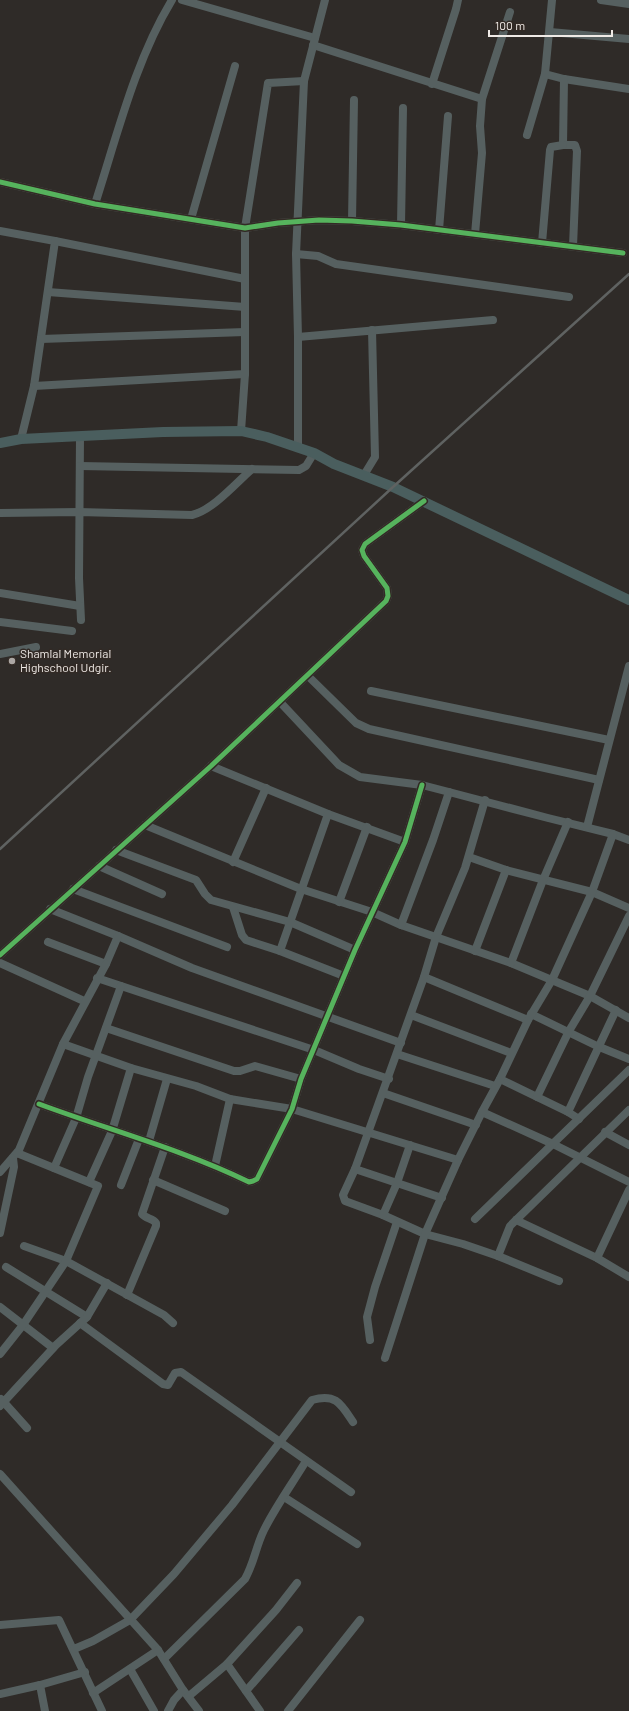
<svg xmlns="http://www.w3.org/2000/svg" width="629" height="1711" font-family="Barlow,sans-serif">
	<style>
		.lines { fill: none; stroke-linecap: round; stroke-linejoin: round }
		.minor { stroke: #566060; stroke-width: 8 }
		.major { stroke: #4a5e5e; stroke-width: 10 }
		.rail { stroke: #5f6261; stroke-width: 2.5 }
		.cycleway-casing { stroke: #322a25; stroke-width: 8 }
		.cycleway { stroke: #56b35d; stroke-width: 5 }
		.poi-dot { fill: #aca7a4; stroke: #322a25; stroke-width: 1.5 }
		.labels { text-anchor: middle; stroke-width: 3; stroke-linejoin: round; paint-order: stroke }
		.poi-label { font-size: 12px; fill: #efeae6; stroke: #322a25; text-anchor: start }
	</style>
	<rect width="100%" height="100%" fill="#2f2b28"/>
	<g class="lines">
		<!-- minor -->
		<g class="minor">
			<polyline points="182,0 315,38"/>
			<polyline points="601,0 629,4"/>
			<polyline points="550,32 629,39"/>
			<polyline points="313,45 482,99"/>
			<polyline points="545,74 564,79 629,89"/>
			<polyline points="564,79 563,145 575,145 577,151 573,246"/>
			<polyline points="432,84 456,9 458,0"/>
			<polyline points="527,135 545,74 552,0"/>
			<polyline points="0,182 95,204 245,228 278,223 319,220 352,221 401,225 623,253"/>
			<path d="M95 204C117 136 135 61 172 0"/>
			<polyline points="191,219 235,66"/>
			<polyline points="352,221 354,100"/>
			<polyline points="401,225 403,108"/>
			<polyline points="439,230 448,116"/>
			<polyline points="0,231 55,241 34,386 21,439"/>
			<polyline points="475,234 482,153 480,126 482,99 510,12"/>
			<polyline points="55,241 245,279"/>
			<polyline points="542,243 550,150 551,147 563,145"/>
			<polyline points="296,254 318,256 336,264 569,297"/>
			<polyline points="48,292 245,307"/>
			<polyline points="298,337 493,320"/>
			<polyline points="41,339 245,332"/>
			<polyline points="34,386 245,374"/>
			<polyline points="241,431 245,374 245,228 268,83 304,81"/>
			<polyline points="80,437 79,578 81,620"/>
			<polyline points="298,448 298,337 296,254 304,81 325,0"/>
			<polyline points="80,466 299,470 306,466 314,453"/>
			<polyline points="364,475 375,457 372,330"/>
			<path d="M0 513 79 512 192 515C213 510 236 483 252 469"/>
			<polyline points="0,593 80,606"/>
			<polyline points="0,622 72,631"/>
			<polyline points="0,654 36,647"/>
			<polyline points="308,676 356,723 369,729 599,780"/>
			<polyline points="371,691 609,740"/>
			<polyline points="280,702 339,765 360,777 422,785 449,792 548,818 613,834 629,840"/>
			<polyline points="211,766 328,814 405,842"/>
			<polyline points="145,825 301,889 372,912 401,925 511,963 590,996 629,1018"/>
			<polyline points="587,827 629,666"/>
			<polyline points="116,850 196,880 205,894 211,900 290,922 355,950"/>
			<polyline points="469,857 506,870 592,892 629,908"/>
			<polyline points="233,862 266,788"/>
			<polyline points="99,866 162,894"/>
			<polyline points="73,889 227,947"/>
			<polyline points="339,902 367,827"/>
			<polyline points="233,907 242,935 246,940 280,951 344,976"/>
			<polyline points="50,909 118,936 192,968 401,1043"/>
			<polyline points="401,925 433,840 449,792"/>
			<polyline points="48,942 106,964 118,936"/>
			<polyline points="280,951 328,814"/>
			<polyline points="475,951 506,870"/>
			<polyline points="0,955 211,766 386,601 388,596 387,588 364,556 362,550 365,544 424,501"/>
			<polyline points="0,963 84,1001"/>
			<polyline points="511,963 543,880 568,822"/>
			<polyline points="424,977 528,1020"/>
			<polyline points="97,978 314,1050 359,1069 389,1079"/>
			<polyline points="531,1014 597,1046 629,1059"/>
			<polyline points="411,1015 511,1053"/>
			<polyline points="106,1028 234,1071 240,1071 255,1066 301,1079"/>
			<polyline points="63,1044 131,1068 196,1086 230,1099 292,1109 458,1160"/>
			<polyline points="397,1054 495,1086"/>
			<polyline points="500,1079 568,1112 579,1119"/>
			<polyline points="383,1093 476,1125"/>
			<polyline points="537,1097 569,1031 590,996 629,916"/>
			<path d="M39 1104C109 1130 181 1149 249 1182L253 1181 257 1179 292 1109 301 1079 355 950 405 842 422 785"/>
			<polyline points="482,1112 553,1144 629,1182"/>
			<polyline points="568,1112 616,1010"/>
			<polyline points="605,1132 629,1145"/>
			<polyline points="149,1141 167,1079"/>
			<polyline points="215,1166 230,1099"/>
			<polyline points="54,1168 76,1118 88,1077 121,986"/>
			<polyline points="355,1169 343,1195 345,1201 383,1215 425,1234 463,1244 498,1256 559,1281"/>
			<polyline points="0,1172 19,1150 63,1044 106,964"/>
			<polyline points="153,1180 225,1211"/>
			<polyline points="89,1182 112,1131 131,1068"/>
			<polyline points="121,1185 139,1139"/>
			<polyline points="442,1198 355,1169 424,977 436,937 465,868 485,800"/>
			<polyline points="383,1215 397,1183 410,1145"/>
			<polyline points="475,1219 629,1070"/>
			<polyline points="516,1220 597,1258 629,1277"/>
			<polyline points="0,1233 14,1167 13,1158"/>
			<polyline points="24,1246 66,1261 164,1315 173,1323"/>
			<polyline points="498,1256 510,1226 629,1110"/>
			<polyline points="597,1258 629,1190"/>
			<polyline points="6,1267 87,1317"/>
			<path d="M127 1295 156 1226V1223C153 1218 146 1219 142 1214L165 1147"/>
			<polyline points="0,1307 53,1348"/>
			<polyline points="80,1323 163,1384 168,1385 175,1373 181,1372 351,1492"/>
			<polyline points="370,1340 367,1317 375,1287 397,1222"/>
			<polyline points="0,1354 23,1325 66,1261 98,1186 17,1153"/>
			<polyline points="385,1358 425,1234 458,1160 482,1112 500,1079 528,1020 552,980 592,892 613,834"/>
			<polyline points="1,1399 27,1428"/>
			<polyline points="0,1406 56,1345 87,1317 107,1283"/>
			<polyline points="0,1474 158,1650 183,1690 199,1711"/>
			<polyline points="284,1497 357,1544"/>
			<polyline points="0,1625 59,1620 102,1711"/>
			<path d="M74 1649 93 1641 130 1620 174 1574 232 1505 312 1400C336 1393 341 1404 353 1422"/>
			<path d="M164 1659 245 1579C254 1563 256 1546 264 1530 276 1506 292 1484 306 1461"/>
			<polyline points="227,1664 260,1711"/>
			<polyline points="130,1669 154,1711"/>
			<polyline points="40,1685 45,1711"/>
			<polyline points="246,1691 299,1630"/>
			<polyline points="93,1693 158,1650"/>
			<polyline points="0,1694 40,1685 85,1672"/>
			<polyline points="189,1696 227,1664 276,1610 297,1583"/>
			<polyline points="168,1711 174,1700 183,1690"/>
			<polyline points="288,1711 360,1620"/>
		</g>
		<!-- major -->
		<polyline class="major" points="0,443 21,439 163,432 241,431 267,437 314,453 334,464 393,487 629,600"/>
		<!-- rail -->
		<polyline class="rail" points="0,849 393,487 629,274"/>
		<defs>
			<g id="cycleway">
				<polyline points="0,182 95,204 245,228 278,223 319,220 352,221 401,225 623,253"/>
				<polyline points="0,955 211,766 386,601 388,596 387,588 364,556 362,550 365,544 424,501"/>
				<path d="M39 1104C109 1130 181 1149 249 1182L253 1181 257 1179 292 1109 301 1079 355 950 405 842 422 785"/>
			</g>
		</defs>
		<!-- cycleway casing -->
		<use href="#cycleway" class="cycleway-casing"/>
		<!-- cycleway -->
		<use href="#cycleway" class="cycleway"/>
	</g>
	<!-- markers -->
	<circle class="poi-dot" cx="12" cy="661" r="4"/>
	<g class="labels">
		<!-- poi labels -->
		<g class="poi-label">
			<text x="20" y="658">Shamlal Memorial<tspan x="20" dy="14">Highschool Udgir.</tspan></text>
		</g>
	</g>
	<!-- scale -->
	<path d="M489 30v6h123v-6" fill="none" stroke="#efeae6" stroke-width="2"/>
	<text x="495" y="30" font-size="12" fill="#efeae6" stroke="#322a25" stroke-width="3" paint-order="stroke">100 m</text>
</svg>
